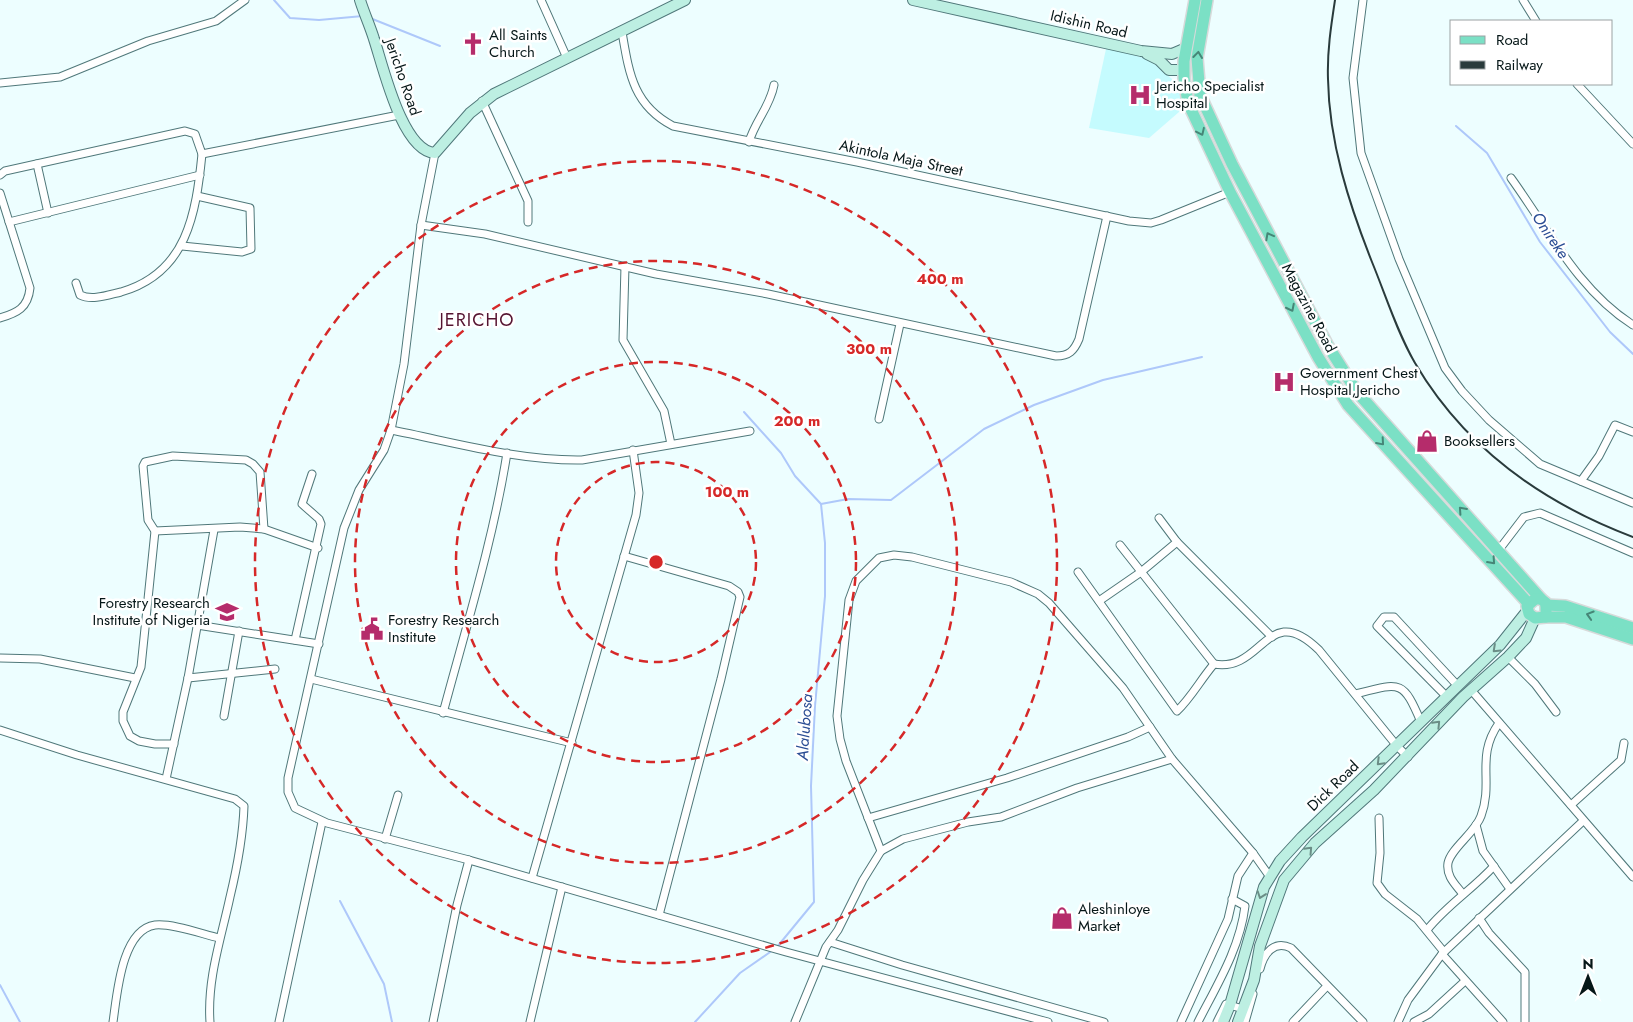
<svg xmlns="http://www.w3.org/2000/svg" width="1633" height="1022" font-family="Jost,sans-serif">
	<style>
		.built { fill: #c5fbfe }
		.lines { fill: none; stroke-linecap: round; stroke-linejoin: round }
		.stream { stroke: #aec8fa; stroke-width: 2 }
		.street-casing { stroke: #50787a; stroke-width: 9 }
		.secondary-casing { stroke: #50787a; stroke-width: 12 }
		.primary-casing { stroke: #d7dada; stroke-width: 14 }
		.street { stroke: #fff; stroke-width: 7 }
		.secondary { stroke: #bdefe2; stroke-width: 10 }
		.primary { stroke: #7be0c5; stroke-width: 11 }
		.rail { stroke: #2a3b3c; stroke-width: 2 }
		.oneway { stroke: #468677 }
		.oneway2 { stroke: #6b8e87 }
		.ring { fill: none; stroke: #d62828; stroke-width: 2.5; stroke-dasharray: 9 6 }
		.labels { text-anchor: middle; stroke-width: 5; stroke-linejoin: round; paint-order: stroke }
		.street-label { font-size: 15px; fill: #061718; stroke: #fff }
		.poi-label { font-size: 15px; fill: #061718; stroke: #fff; text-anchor: start }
		.water-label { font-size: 16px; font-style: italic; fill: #2b4d94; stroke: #fff }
		.quarter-label { font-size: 18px; letter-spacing: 1px; fill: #551431; stroke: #fff }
		.centre { fill: #d62828; stroke: #fff; stroke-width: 2.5 }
		.ring-label { font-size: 15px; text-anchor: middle; font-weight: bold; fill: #d62828; stroke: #fff; stroke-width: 5; stroke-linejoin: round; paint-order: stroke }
	</style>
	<rect width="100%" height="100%" fill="#edfeff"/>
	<!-- built -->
	<polygon class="built" points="1106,49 1118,50 1150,60 1180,86 1187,105 1149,138 1089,128"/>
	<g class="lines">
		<!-- stream -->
		<g class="stream">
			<polyline points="274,0 290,18 319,20 363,16"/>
			<polyline points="370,18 440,46"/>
			<polyline points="1456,126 1487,153 1540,242 1610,332 1633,354"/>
			<polyline points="744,412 781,453 795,476 821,504 825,543 825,596 815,706 811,786 814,902 777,947"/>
			<polyline points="821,504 848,499 891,500 984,429 1034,405 1103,380 1202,357"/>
			<polyline points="340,901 384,984 392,1022"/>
			<polyline points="0,985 20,1022"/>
			<polyline points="695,1022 740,973 773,950"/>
		</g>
		<defs>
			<g id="street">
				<polyline points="541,0 567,58"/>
				<polyline points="1363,0 1353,78 1361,153 1399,259 1445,368 1462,391 1489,420 1540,464 1633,503"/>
				<polyline points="1523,0 1536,21"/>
				<path d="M622 32C629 73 633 105 673 126L857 162 1129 221 1151 223 1161 220 1230 192"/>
				<polyline points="0,83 60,77 148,41 216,21 245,0"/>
				<polyline points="1577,84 1633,144"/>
				<polyline points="482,101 528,201 528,222"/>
				<path d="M749 142C755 121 770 107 774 85"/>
				<polyline points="435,153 421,225 404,364 391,430 384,450 359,490 344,528 288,778 288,792 295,808 327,823 469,860 786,952 1048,1022"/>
				<polyline points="37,164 48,213"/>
				<polyline points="0,175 5,171 185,131 195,134 202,154 399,115"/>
				<path d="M1511 178C1548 229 1578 290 1633 325"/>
				<path d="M0 193 30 288C28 308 17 313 0 318"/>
				<polyline points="9,222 200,175"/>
				<path d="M421 225 485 234 656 274 768 294 1056 356C1069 356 1074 351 1079 339L1107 216"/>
				<polyline points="182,246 242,252 251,249 250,208 197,196"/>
				<polyline points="625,266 623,340 664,411 671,444"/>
				<path d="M76 283 80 295C92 301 108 295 121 292 187 273 196 214 202 154"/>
				<polyline points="879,419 900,324"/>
				<path d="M391 430C453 442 518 461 582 460L750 431"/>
				<polyline points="1581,481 1599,456 1615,425 1633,432"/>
				<polyline points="1159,518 1177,542 1272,637"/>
				<polyline points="155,531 240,527 264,529 318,548"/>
				<polyline points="1120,545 1214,664"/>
				<polyline points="1498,551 1524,517 1540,513 1633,553"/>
				<polyline points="624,556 729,586 738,592 740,597 721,679 659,915"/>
				<path d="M1078 572 1177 711C1191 698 1201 679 1214 664 1263 673 1267 599 1319 650L1397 746 1408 757"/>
				<polyline points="1099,601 1141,572 1177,542"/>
				<polyline points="197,625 319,644"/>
				<polyline points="295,640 321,524 319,519 302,504 312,474"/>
				<polyline points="1508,657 1535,684 1556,712"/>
				<polyline points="0,658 40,659 135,678"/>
				<polyline points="188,678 275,669"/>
				<polyline points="311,679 572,743"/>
				<polyline points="1472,691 1633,877"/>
				<path d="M1356 694C1401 682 1403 680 1421 722"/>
				<polyline points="1446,696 1377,626 1384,617 1394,617 1457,685"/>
				<path d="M443 713C466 627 493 541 507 453"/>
				<polyline points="224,716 239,631"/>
				<path d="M0 730 77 755 235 799 244 806C243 837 237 868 230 897 221 939 207 979 210 1022"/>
				<polyline points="174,744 155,744 139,741 130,736 123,721 123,712 141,667 155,531 148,520 143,466 145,462 173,456 246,460 253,464 260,472 264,529"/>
				<polyline points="166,779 188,678 214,530"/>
				<polyline points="1571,805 1621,760 1624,743"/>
				<polyline points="868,818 1007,778 1128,737 1150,727"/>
				<polyline points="1379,818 1380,853 1377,883 1385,894 1417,919 1444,952"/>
				<polyline points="1476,825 1483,851 1510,889"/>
				<polyline points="385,839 398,795"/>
				<polyline points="881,851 903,839 968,822 1001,817 1077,788 1172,759"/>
				<polyline points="532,878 636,515 639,493 633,450"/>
				<path d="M1462 893C1455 884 1446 876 1448 863 1451 848 1475 833 1481 816 1494 781 1475 757 1499 723"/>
				<polyline points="1479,918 1489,933 1525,972 1525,1022"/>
				<path d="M1427 930C1447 905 1473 889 1494 866"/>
				<polyline points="830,942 902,965 1104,1022"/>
				<polyline points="1442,954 1503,1022"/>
				<path d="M1260 969C1264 953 1274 940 1291 948L1363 1022"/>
				<path d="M113 1022C117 996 121 930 155 925 172 923 202 934 219 938"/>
				<polyline points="279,1022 322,822"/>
				<polyline points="433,1022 457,905 469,860"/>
				<polyline points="530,1022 562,887"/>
				<polyline points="795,1022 826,947 838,930 863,880 881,851 846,761 840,739 837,716 849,600 856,581 879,558 894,555 912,557 1011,582 1038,594 1049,603 1123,688 1172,759 1253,853 1270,877"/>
				<polyline points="1181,1022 1228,919 1238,876 1253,853"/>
				<path d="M1198 1022C1217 985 1240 948 1245 906L1232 899"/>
				<polyline points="1217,1022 1226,1004 1243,1009"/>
				<polyline points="1245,1022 1253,994"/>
				<polyline points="1293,1022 1327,986"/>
				<polyline points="1398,1022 1408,1000 1442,954 1583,821"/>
				<polyline points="1414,1022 1429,1014 1465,981"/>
			</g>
			<g id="secondary">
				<path d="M360 0C364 13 370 26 374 39 383 66 402 151 435 153L470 113 494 94 685 0"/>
				<polyline points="913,0 1141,51 1172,54 1186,48"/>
				<polyline points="1147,54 1159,60 1169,70 1184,70"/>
				<polyline points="1223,1022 1230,1005 1264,887 1280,861 1302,837 1500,645 1527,611"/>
				<polyline points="1238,1022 1254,980 1260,946 1284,880 1315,843 1374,790 1463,697 1508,657 1526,638 1535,618"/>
			</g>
			<g id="primary">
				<polyline points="1195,0 1184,61 1184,78 1188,103 1230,192 1318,357 1348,405 1528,603"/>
				<polyline points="1207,0 1197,58 1200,95 1232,164 1328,346 1357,392 1541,599"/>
				<polygon points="1535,599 1541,599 1546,603 1546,617 1535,618 1529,614 1527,606"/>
				<polyline points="1546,605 1565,606 1633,628"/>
				<polyline points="1546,617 1566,617 1633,639"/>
			</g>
		</defs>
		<!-- street casing -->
		<use href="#street" class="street-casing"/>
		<!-- secondary casing -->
		<use href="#secondary" class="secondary-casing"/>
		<!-- primary casing -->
		<use href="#primary" class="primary-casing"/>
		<!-- street -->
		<use href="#street" class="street"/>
		<!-- secondary -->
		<use href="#secondary" class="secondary"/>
		<!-- primary -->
		<use href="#primary" class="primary"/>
		<!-- rail -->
		<path class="rail" d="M1335 0C1331 26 1327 52 1328 79 1329 142 1349 204 1372 262 1386 296 1397 332 1415 363 1465 448 1543 503 1633 537"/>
	</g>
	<!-- one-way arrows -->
	<defs><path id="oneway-chevron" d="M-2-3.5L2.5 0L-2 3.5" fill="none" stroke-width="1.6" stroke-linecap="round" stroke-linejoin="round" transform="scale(1.25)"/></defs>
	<g class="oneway">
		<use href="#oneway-chevron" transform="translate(1198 55) rotate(-83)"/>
		<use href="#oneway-chevron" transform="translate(1201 132) rotate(65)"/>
		<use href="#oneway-chevron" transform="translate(1269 236) rotate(-118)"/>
		<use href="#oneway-chevron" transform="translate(1291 308) rotate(63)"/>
		<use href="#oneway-chevron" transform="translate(1381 442) rotate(49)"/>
		<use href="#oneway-chevron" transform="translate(1462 510) rotate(-132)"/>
		<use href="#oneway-chevron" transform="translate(1492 561) rotate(48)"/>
		<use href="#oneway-chevron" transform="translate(1590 615) rotate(-163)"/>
	</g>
	<g class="oneway2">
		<use href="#oneway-chevron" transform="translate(1496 649) rotate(137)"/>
		<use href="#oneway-chevron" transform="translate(1437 724) rotate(-46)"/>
		<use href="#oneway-chevron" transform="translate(1380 762) rotate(135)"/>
		<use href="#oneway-chevron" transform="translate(1309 850) rotate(-47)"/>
		<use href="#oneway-chevron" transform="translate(1261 895) rotate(109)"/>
	</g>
	<!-- distance rings -->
	<g class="ring">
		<circle cx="656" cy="562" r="100"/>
		<circle cx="656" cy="562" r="200"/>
		<circle cx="656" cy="562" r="301"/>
		<circle cx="656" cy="562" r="401"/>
	</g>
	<!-- icons -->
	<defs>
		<symbol id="church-bare" viewBox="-9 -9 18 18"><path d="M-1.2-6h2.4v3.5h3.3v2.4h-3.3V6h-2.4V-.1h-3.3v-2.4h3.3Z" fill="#b52c6b" stroke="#fff" stroke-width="2.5" paint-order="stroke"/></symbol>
		<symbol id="hospital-bare" viewBox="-9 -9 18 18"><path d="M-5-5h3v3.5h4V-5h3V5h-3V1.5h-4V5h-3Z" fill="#b52c6b" stroke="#fff" stroke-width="2.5" paint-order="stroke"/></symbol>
		<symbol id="shop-bare" viewBox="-9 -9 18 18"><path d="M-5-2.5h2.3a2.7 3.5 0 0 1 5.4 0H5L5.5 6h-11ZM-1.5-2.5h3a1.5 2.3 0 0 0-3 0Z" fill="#b52c6b" stroke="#fff" stroke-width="2.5" paint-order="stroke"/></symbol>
		<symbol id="school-bare" viewBox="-9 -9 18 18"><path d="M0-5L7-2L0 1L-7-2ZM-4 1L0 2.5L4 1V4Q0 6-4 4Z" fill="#b52c6b" stroke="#fff" stroke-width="2.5" paint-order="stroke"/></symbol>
		<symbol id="civic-bare" viewBox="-9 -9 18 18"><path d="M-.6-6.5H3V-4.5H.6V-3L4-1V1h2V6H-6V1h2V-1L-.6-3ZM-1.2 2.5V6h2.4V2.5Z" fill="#b52c6b" stroke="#fff" stroke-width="2.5" paint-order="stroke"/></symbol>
	</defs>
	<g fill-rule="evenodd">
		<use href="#church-bare" x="457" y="28" width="32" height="32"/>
		<use href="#hospital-bare" x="1124" y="79" width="32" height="32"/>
		<use href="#hospital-bare" x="1268" y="366" width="32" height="32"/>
		<use href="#shop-bare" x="1411" y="425" width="32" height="32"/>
		<use href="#school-bare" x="211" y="596" width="32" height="32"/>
		<use href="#civic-bare" x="356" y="613" width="32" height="32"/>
		<use href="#shop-bare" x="1046" y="902" width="32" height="32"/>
	</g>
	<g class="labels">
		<!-- street labels -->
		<g class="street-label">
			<text transform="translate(1089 24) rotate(13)" y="5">Idishin Road</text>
			<text transform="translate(403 77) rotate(71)" y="5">Jericho Road</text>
			<text transform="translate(901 158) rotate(12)" y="5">Akintola Maja Street</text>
			<text transform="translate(1309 308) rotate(62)" y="5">Magazine Road</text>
			<text transform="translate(1333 786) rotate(-44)" y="5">Dick Road</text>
		</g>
		<!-- poi labels -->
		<g class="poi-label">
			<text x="489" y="40">All Saints<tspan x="489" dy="17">Church</tspan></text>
			<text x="1156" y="91">Jericho Specialist<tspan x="1156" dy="17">Hospital</tspan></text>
			<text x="1300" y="378">Government Chest<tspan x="1300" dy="17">Hospital,Jericho</tspan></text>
			<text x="1444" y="446">Booksellers</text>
			<text x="210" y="608" text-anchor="end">Forestry Research<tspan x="210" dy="17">Institute of Nigeria</tspan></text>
			<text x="388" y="625">Forestry Research<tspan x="388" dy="17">Institute</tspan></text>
			<text x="1078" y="914">Aleshinloye<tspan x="1078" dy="17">Market</tspan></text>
		</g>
		<!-- water labels -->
		<g class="water-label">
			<text transform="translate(1551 235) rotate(56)" y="6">Onireke</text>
			<text transform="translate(804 727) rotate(-86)" y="6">Alalubosa</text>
		</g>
		<!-- quarter labels -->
		<g class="quarter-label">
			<text x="477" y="326">JERICHO</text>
		</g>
	</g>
	<circle cx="656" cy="562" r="8" class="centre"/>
	<g class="ring-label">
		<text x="940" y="284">400 m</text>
		<text x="869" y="354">300 m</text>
		<text x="797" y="426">200 m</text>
		<text x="727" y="497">100 m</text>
	</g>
	<!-- legend -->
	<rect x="1450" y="20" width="162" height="65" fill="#ffffff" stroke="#9ba2a3"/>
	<rect x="1460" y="36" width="25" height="8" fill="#7be0c5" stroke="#9ba2a3"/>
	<text x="1496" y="45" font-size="15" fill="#061718">Road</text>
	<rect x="1460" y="61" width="25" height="8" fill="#2a3b3c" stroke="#9ba2a3"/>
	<text x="1496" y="70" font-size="15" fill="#061718">Railway</text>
	<!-- north arrow -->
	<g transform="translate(1588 977)" stroke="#ffffff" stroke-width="4" paint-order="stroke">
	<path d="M0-4L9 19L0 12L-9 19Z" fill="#061718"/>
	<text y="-8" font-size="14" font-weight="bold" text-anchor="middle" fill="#061718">N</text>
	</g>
</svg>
